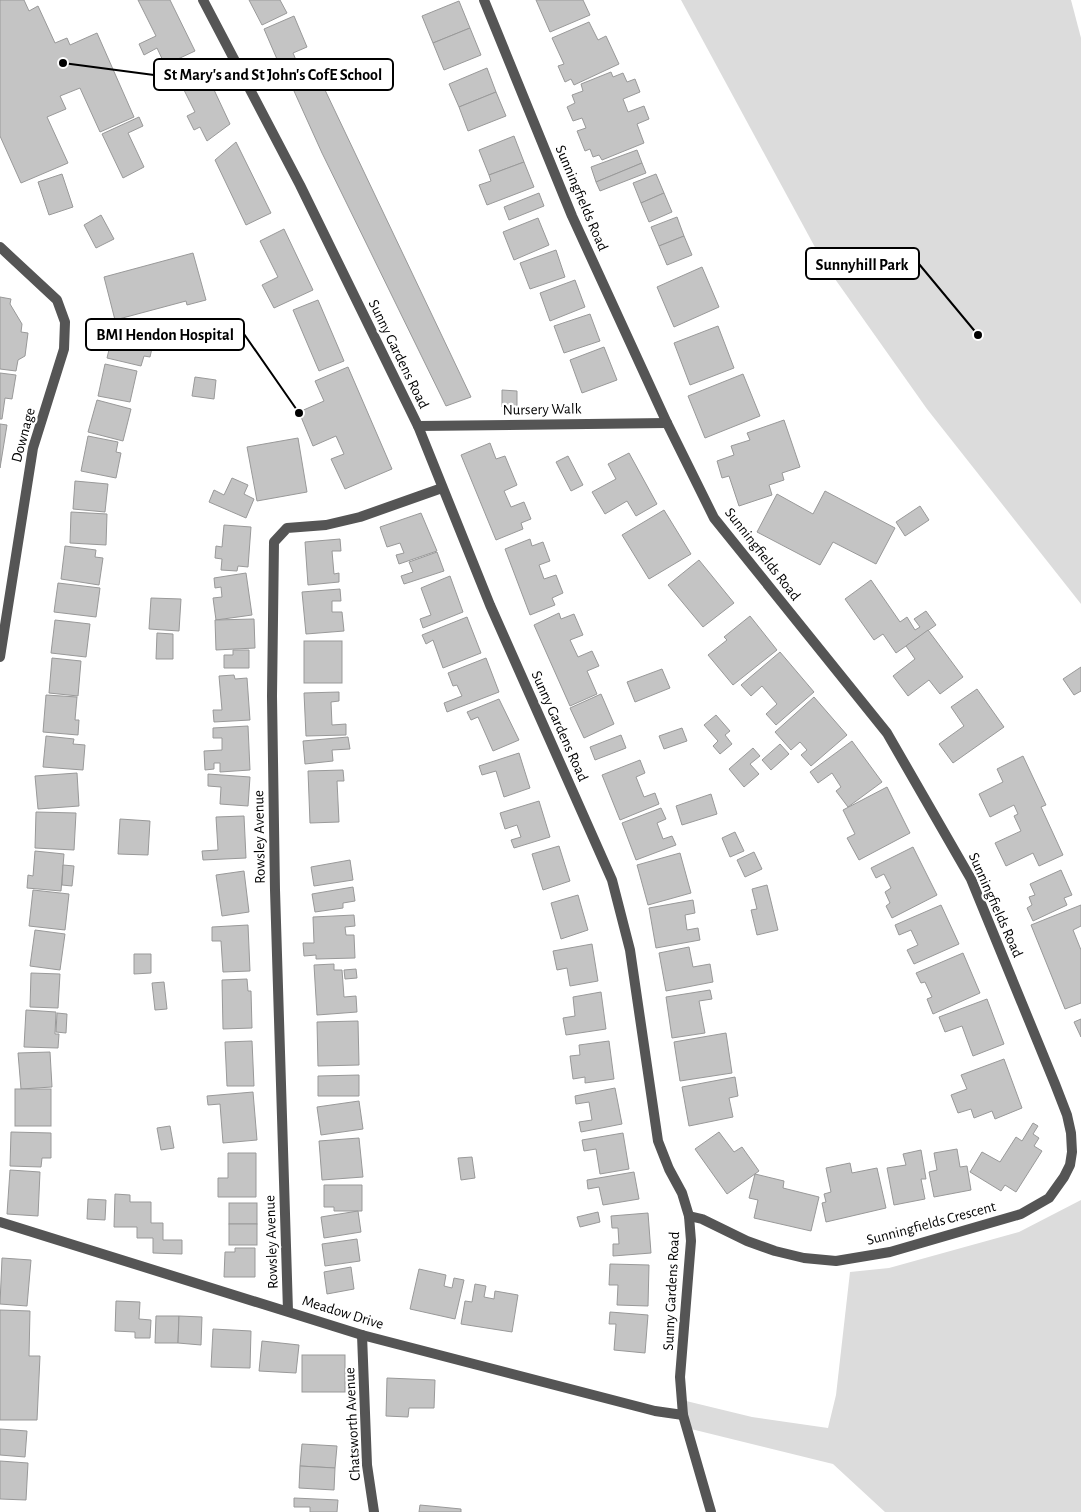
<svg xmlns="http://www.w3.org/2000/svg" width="1081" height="1512" font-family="'Alegreya Sans',sans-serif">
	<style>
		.green { fill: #dcdcdc }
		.building { fill: #c4c4c4; stroke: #999 }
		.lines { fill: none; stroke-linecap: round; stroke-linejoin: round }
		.minor { stroke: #555; stroke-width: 10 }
		.labels { text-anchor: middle; stroke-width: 4.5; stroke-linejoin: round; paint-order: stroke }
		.street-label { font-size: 15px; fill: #000; stroke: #fff }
		.leader { fill: none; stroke: #000; stroke-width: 2 }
		.callout-dot { fill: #000; stroke: #fff; stroke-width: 2 }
		.callout { fill: #fff; stroke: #000; stroke-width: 2 }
		.callout-label { font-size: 16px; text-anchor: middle; font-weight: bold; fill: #000 }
	</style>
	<rect width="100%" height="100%" fill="#fff"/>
	<!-- green -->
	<g class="green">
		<polygon points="681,0 1071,0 1081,38 1081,604 927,409 823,262"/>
		<polygon points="1081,1200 1081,1512 885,1512 833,1464 687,1428 682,1400 752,1417 828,1428 836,1395 850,1272 889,1268 1019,1232"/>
	</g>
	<!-- building -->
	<g class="building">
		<polygon points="0,0 24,0 29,11 38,6 55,43 67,38 70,45 97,33 134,117 100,132 80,88 60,96 66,109 47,117 68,163 21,183 0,136"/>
		<polygon points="138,0 170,0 195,51 165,65 157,48 144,55 139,44 156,36"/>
		<polygon points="249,0 280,0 287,13 262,25"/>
		<polygon points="536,0 583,0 590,15 550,32"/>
		<polygon points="459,1 470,28 433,43 422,16"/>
		<polygon points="294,16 307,47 293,53 299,67 283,73 264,29"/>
		<polygon points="589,22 598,40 606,36 619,64 574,85 571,79 565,82 558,66 564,64 552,38"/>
		<polygon points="470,28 481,55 444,70 433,43"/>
		<polygon points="201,62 230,124 207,141 200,127 194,130 187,116 195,112 176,74"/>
		<polygon points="328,68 337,86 325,90 471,397 446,406 322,153 294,91 307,87 304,78"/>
		<polygon points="487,68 496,92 459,107 449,84"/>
		<polygon points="611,72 613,77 623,73 627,82 635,79 640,92 623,99 628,112 644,106 649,119 637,124 644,143 602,160 599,155 593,157 590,149 585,151 577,131 586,128 582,118 573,121 567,107 575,103 572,95 583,91 581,84"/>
		<polygon points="496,92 506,116 468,131 459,107"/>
		<polygon points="139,117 143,126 128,133 144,167 123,178 102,134"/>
		<polygon points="514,136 524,162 489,175 479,150"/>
		<polygon points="236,142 271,213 246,225 215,160"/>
		<polygon points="637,150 642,163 596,182 591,167"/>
		<polygon points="524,162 534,187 487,205 479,185 491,181 489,175"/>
		<polygon points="642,163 646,173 600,191 596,182"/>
		<polygon points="62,174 73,207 49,215 38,182"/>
		<polygon points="656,174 664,193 641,203 633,183"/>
		<polygon points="539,193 544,206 509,220 504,207"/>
		<polygon points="664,193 672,212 649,222 641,203"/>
		<polygon points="101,215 114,239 96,248 84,225"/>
		<polygon points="677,217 684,236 659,246 651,227"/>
		<polygon points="538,218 549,245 514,260 503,232"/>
		<polygon points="284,229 313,290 274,308 262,285 278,277 260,241"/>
		<polygon points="684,236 692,255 667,265 659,246"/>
		<polygon points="556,250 565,277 530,289 520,263"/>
		<polygon points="193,253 206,300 187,305 186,301 115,320 104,277"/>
		<polygon points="702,267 719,307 674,327 657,287"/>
		<polygon points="575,280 585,307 550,321 540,293"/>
		<polygon points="0,297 11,299 10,304 22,324 21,332 28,333 25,356 18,360 16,371 0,369"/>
		<polygon points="318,300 344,361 319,371 293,310"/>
		<polygon points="590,314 600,341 564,353 554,326"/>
		<polygon points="115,325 155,335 150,357 144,356 141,366 107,358"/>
		<polygon points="718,326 734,368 690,385 674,343"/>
		<polygon points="604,347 617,380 582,393 570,360"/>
		<polygon points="105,364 137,371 130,402 98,396"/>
		<polygon points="348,367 392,469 345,489 331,459 344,454 336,436 313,446 299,412 324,401 315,381"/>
		<polygon points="0,373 16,375 12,399 5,398 2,419 0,419"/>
		<polygon points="743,374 760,416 705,438 688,396"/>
		<polygon points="195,377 216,380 214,399 192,396"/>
		<polygon points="502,390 517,391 517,407 502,407"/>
		<polygon points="97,400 131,409 123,441 88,432"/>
		<polygon points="784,420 800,467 782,473 784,480 769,485 772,495 739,506 729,476 722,478 717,461 734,455 731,446 750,440 747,433"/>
		<polygon points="0,424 7,425 0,468"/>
		<polygon points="88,436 118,442 116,452 121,453 116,478 81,471"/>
		<polygon points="298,438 307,492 257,501 247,447"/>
		<polygon points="490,443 496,459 505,456 517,485 504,491 511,507 524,502 531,519 521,523 523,529 496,540 461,455"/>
		<polygon points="629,453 657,504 636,516 627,501 605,514 592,492 616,479 608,464"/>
		<polygon points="568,456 583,485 571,491 556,462"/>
		<polygon points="232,478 248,485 244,494 254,499 246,518 209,502 214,490 224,495"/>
		<polygon points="75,481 108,484 105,512 73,509"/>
		<polygon points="825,491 895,528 876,564 833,542 820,565 757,532 777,494 813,514"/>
		<polygon points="920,506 929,520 905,536 896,522"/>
		<polygon points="664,510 691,554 649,579 622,535"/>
		<polygon points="71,512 107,514 106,545 70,543"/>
		<polygon points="421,513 437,551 399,564 396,555 404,553 400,543 387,547 380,527"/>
		<polygon points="224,525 251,527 248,567 238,566 237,571 221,570 222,559 215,558 216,546 222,547"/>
		<polygon points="340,539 341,551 332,551 334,574 339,573 339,582 308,585 305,542"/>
		<polygon points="530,539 532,546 543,542 550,561 539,565 544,579 556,575 563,593 552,598 555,605 530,615 505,549"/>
		<polygon points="65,546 96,550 95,557 103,558 99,585 61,579"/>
		<polygon points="437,552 444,571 404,584 401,576 413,572 409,562"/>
		<polygon points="699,560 734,603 703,627 668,585"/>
		<polygon points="246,573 252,615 216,620 213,598 222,597 221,587 215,588 214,578"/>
		<polygon points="450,576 463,612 423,628 420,619 431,615 421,588"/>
		<polygon points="871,580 900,622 907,617 915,630 920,627 914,619 926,611 936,625 896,653 883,634 874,640 845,599"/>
		<polygon points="58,583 100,588 96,617 54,612"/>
		<polygon points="340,589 341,601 332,601 332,612 342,612 344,631 306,634 302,592"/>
		<polygon points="151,598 181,599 179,631 149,629"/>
		<polygon points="559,613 561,619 574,614 583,635 570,640 578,657 592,651 599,666 587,671 597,694 570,706 534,625"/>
		<polygon points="750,616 777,650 733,685 708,655 727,640 724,637"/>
		<polygon points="467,617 481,653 443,668 433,640 426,644 422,635"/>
		<polygon points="254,619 255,648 216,650 215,620"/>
		<polygon points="55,620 90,624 86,657 51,653"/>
		<polygon points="928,630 963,677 940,694 929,680 908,696 893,676 915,659 906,646"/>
		<polygon points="157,633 173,634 173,659 156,659"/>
		<rect x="304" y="641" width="38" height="42"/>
		<polygon points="233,650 249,650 249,668 224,668 224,655 233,655"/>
		<polygon points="780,652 814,692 776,725 766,714 777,704 762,686 751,696 741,685"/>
		<polygon points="52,658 81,661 78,696 49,693"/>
		<polygon points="486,658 499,692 447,712 444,703 462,696 457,685 453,686 448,673"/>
		<polygon points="1081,667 1081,691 1074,695 1063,679"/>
		<polygon points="662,669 670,688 635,702 627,682"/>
		<polygon points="234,675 235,679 247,678 250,720 214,722 213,710 222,710 219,676"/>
		<polygon points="977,689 1004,727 953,763 939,744 964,726 951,707"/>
		<polygon points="339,692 339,701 331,702 332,725 346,724 346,735 306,736 304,693"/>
		<polygon points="601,694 614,724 584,738 570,708"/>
		<polygon points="46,695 77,697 75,720 79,720 78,735 43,732"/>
		<polygon points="814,697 847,735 811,766 801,755 807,750 800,742 791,750 775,732"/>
		<polygon points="499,699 519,740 493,751 478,717 471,720 467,712"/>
		<polygon points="716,715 730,731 725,735 732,744 720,754 713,746 718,741 704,725"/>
		<polygon points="248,726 250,770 220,772 220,763 214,763 214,769 205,770 204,751 222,750 222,738 213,738 213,728"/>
		<polygon points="682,728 687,741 664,749 659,736"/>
		<polygon points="621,735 626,748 595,760 590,747"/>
		<polygon points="46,736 74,739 73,744 85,745 83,770 43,767"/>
		<polygon points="348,737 350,749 332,750 333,761 305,764 303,741"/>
		<polygon points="852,741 882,782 848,807 836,791 841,787 832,773 818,783 810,772"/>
		<polygon points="780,744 789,754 771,770 762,760"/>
		<polygon points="753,748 760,756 750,764 759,774 744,787 729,769"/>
		<polygon points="519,753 530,788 504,797 496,771 482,775 479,766"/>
		<polygon points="1023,756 1046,805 1041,807 1063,855 1039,866 1033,853 1006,866 995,843 1021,831 1014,816 1018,814 1014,805 990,817 979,794 1003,782 997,769"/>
		<polygon points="640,760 645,773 636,777 644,797 655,793 659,804 620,820 602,775"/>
		<polygon points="343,770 344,781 337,781 339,822 310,823 308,771"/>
		<polygon points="77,773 79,806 38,809 35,776"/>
		<polygon points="208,774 250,777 248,806 220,804 221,787 208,786"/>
		<polygon points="887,787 910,833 859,860 847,838 855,834 843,810"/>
		<polygon points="711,794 717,814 682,825 676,806"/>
		<polygon points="539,801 550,837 514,848 511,840 521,837 517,825 505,829 500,813"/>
		<polygon points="661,808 666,819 657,823 663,839 672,836 676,845 636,860 622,823"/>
		<polygon points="36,812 76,813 74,850 35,848"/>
		<polygon points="244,816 246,858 203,860 202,851 218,850 216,817"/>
		<polygon points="120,819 150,821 148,855 118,854"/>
		<polygon points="735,832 744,851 730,857 722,838"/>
		<polygon points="559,846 570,881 543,890 532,854"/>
		<polygon points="913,847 937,895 892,918 886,906 890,903 885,892 891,888 884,874 876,878 871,868"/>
		<polygon points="35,851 64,854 61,891 27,888 28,875 33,876"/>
		<polygon points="754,852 762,869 745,877 737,860"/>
		<polygon points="680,853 691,893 648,905 637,865"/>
		<polygon points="350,860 353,880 314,886 311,867"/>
		<polygon points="63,865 74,866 72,886 62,885"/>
		<polygon points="1061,870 1072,895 1064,898 1067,905 1033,921 1027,908 1032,905 1029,897 1035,895 1030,884"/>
		<polygon points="244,871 249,912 222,916 216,875"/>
		<polygon points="767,885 778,930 757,935 751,910 757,909 752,889"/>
		<polygon points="353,887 355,901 343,903 343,908 315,912 312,894"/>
		<polygon points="33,890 69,894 65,930 29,926"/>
		<polygon points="578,895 588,930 561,939 551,903"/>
		<polygon points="693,900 695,913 685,915 687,930 698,928 700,940 656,948 649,908"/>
		<polygon points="941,905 959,944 914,964 907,950 918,945 911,930 899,935 895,925"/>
		<polygon points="1081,905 1081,926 1073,930 1081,950 1081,1003 1065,1009 1031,925"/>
		<polygon points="354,915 355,926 345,927 346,935 354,935 355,958 316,959 316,955 304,956 303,943 314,943 313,917"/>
		<polygon points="248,925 250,971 223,972 221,941 212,941 212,927"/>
		<polygon points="35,930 65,934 60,970 30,966"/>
		<polygon points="592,944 598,981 570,986 567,968 557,970 553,951"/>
		<polygon points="689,947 693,967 710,964 713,982 666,991 659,953"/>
		<polygon points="963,953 980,993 933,1014 927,999 932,997 925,982 921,983 916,973"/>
		<polygon points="134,954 151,954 151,973 134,974"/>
		<polygon points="334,964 334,970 342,970 344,997 356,996 357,1012 317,1015 314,965"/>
		<polygon points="356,969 357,978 345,979 344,970"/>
		<polygon points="31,973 60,974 58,1008 30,1007"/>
		<polygon points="247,979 248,991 251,991 252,1028 223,1029 222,980"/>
		<polygon points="164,982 167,1009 155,1010 152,983"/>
		<polygon points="710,990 712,999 699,1001 705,1033 672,1038 666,997"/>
		<polygon points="601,992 606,1029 566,1035 563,1018 575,1016 573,997"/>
		<polygon points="987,999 1004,1044 973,1056 962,1026 945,1032 939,1017"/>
		<polygon points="26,1010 56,1012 55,1034 59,1034 58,1048 24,1047"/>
		<polygon points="57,1013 67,1014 66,1033 56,1032"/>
		<polygon points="1081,1019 1081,1037 1074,1022"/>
		<polygon points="358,1021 359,1065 318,1066 317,1022"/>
		<polygon points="726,1033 732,1073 680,1081 674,1042"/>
		<polygon points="252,1041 254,1086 227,1086 225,1042"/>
		<polygon points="609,1041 614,1079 585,1083 585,1077 573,1079 570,1056 580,1055 579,1045"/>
		<polygon points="50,1052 52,1087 21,1089 18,1053"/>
		<polygon points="1004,1059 1022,1108 995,1119 992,1111 974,1118 971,1109 958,1113 951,1095 967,1089 961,1075"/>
		<polygon points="359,1075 359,1096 318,1096 318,1076"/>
		<polygon points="735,1077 738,1096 729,1098 733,1117 689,1126 682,1087"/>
		<polygon points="615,1088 622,1124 581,1132 579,1122 592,1120 589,1102 576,1104 575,1096"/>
		<rect x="15" y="1089" width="36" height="37"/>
		<polygon points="253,1092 257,1140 223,1143 220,1104 208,1105 207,1096"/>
		<polygon points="359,1101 363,1129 321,1135 317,1107"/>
		<polygon points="1033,1123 1038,1126 1033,1134 1039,1138 1034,1146 1042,1151 1016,1192 1005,1185 1001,1191 970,1172 982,1152 1000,1162 1016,1137 1022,1141"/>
		<polygon points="170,1126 174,1148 161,1150 157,1128"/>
		<polygon points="11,1132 51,1133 51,1158 42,1158 41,1167 10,1166"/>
		<polygon points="719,1132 734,1152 742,1147 759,1171 727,1194 695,1149"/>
		<polygon points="623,1133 629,1169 600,1174 596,1149 584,1151 582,1140"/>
		<polygon points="359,1138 363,1177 322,1180 319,1141"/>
		<polygon points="957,1149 960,1167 967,1166 971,1190 934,1197 929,1172 937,1170 934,1153"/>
		<polygon points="921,1150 926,1179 921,1179 925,1199 894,1205 887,1168 906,1165 903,1154"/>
		<polygon points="228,1153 256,1153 256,1197 218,1197 218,1178 228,1178"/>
		<polygon points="472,1157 475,1178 461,1180 458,1158"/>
		<polygon points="850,1163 852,1173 877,1168 886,1208 826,1222 822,1203 826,1202 824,1194 831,1192 826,1168"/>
		<polygon points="10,1170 40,1172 38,1216 7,1214"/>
		<polygon points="634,1172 639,1199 603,1205 599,1187 588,1189 587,1180"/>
		<polygon points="755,1174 784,1181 783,1188 819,1197 811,1231 754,1218 758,1200 749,1198"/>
		<polygon points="324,1185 362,1185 362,1211 334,1211 334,1207 324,1207"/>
		<polygon points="115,1194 130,1195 130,1202 151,1202 151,1223 163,1223 163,1240 182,1240 182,1254 153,1253 153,1238 137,1238 137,1227 114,1227"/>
		<polygon points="88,1199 106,1200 105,1220 87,1219"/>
		<rect x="229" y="1203" width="28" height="21"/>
		<polygon points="358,1211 361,1232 324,1238 321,1217"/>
		<polygon points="598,1212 600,1222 580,1227 577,1217"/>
		<polygon points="648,1213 651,1253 613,1256 613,1244 619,1244 618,1228 612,1228 611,1216"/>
		<rect x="229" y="1224" width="28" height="21"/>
		<polygon points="357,1239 360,1261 325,1266 322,1244"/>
		<polygon points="235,1248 255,1248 255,1277 224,1277 225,1252 235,1252"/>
		<polygon points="2,1258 31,1260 27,1306 0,1304"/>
		<polygon points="610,1264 649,1265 648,1306 617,1305 618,1285 609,1285"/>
		<polygon points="351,1267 354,1289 327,1294 324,1272"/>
		<polygon points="419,1269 446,1275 444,1286 452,1288 454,1278 464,1280 455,1319 410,1309"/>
		<polygon points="475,1284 486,1286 484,1297 494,1299 495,1291 518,1295 512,1332 461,1324 465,1301 472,1302"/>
		<polygon points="116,1301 140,1302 139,1319 151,1320 150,1338 135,1338 135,1332 115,1331"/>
		<polygon points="0,1310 30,1311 29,1356 40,1356 37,1420 0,1420"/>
		<polygon points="610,1312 648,1315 645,1353 614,1350 616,1324 609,1324"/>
		<polygon points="156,1316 179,1316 178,1343 155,1343"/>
		<polygon points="179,1316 202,1317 201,1345 178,1343"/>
		<polygon points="213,1329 251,1331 250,1368 211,1367"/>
		<polygon points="262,1341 299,1345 296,1373 259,1371"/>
		<rect x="302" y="1355" width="43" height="37"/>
		<polygon points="387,1378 435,1380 434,1408 409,1408 408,1417 386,1416"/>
		<polygon points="0,1429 27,1431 25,1457 0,1455"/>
		<polygon points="302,1444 337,1446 335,1468 300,1466"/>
		<polygon points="0,1461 28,1463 26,1500 0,1499"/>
		<polygon points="300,1466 335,1468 334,1490 299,1488"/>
		<polygon points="294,1498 338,1500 337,1512 310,1512 310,1507 294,1507"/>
		<polygon points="420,1505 461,1509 461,1512 419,1512"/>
	</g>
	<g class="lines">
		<!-- minor -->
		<g class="minor">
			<polyline points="203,0 300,185 418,426 490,605 612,880 630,950 658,1141 669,1169 682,1193 689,1216 691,1241 680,1377 683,1415 711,1512"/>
			<polyline points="484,0 572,216 667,423 714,518 887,733 971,879 1055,1084 1067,1115 1071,1133 1072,1152 1070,1165 1064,1177 1049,1198 1021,1214 890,1252 836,1261 804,1258 775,1251 747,1241 702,1219 689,1216"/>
			<polyline points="0,247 57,300 65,322 64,349 33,448 0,657"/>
			<polyline points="418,426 667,423"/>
			<polyline points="0,1222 362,1335 655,1411 683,1415"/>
			<polyline points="288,1311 275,890 272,696 274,542 287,528 326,525 360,517 442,488"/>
			<polyline points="362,1335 367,1465 374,1512"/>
		</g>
	</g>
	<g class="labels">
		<!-- street labels -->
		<g class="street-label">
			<text transform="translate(582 198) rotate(67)" y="5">Sunningfields Road</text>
			<text transform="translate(399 354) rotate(64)" y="5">Sunny Gardens Road</text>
			<text transform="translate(542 409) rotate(-1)" y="5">Nursery Walk</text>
			<text transform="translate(23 435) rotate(-75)" y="5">Downage</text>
			<text transform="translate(763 554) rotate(52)" y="5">Sunningfields Road</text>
			<text transform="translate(560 726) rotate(66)" y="5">Sunny Gardens Road</text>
			<text transform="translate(259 837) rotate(-91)" y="5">Rowsley Avenue</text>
			<text transform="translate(996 905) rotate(66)" y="5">Sunningfields Road</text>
			<text transform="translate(931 1223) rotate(-15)" y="5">Sunningfields Crescent</text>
			<text transform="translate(271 1242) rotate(-92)" y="5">Rowsley Avenue</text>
			<text transform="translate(671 1291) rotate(-87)" y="5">Sunny Gardens Road</text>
			<text transform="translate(343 1312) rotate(17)" y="5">Meadow Drive</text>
			<text transform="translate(352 1424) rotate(-93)" y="5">Chatsworth Avenue</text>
		</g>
	</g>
	<!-- callouts -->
	<path class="leader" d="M63 63L154 75M978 335L919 264M299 413L244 334"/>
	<g class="callout-dot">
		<circle cx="63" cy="63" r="5"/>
		<circle cx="978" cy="335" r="5"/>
		<circle cx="299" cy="413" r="5"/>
	</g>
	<g class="callout">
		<rect x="154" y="59" width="239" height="31" rx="5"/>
		<rect x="806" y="248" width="113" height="31" rx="5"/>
		<rect x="86" y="319" width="158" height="31" rx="5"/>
	</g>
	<g class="callout-label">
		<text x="273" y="80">St Mary's and St John's CofE School</text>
		<text x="862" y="270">Sunnyhill Park</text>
		<text x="165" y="340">BMI Hendon Hospital</text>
	</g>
</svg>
